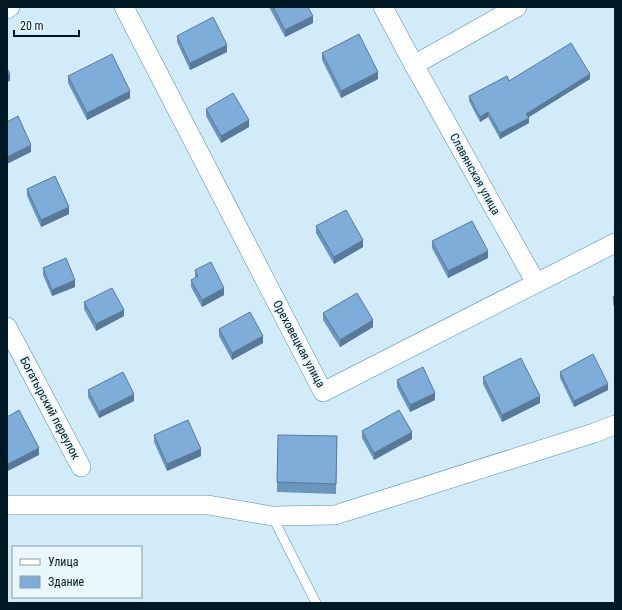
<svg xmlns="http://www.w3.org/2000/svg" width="622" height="610" font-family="'Roboto Condensed',sans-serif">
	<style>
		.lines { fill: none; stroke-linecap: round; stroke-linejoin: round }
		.lane-casing { stroke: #4c91ad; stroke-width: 10 }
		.street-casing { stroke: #4c91ad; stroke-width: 20 }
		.lane { stroke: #fff; stroke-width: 9 }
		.street { stroke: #fff; stroke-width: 19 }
		.wall { fill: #6c95bb }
		.shaded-wall { fill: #587998 }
		.building { fill: #7eadd9; stroke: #587998 }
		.labels { text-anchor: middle; stroke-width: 4; stroke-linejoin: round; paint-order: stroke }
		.street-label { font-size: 12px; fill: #001a25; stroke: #e9f7fd }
	</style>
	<rect width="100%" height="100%" fill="#d1ecf8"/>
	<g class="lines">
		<defs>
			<polyline id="lane" points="272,516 316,603"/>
			<g id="street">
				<polyline points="124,7 323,392 615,243"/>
				<polyline points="383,7 414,65 536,283"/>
				<polyline points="7,9 10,7"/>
				<polyline points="414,65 517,7"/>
				<polyline points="7,327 81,467"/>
				<polyline points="7,505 208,505 272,516 335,515 594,433 615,425"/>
			</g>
		</defs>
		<!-- lane casing -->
		<use href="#lane" class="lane-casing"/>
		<!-- street casing -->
		<use href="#street" class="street-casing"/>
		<!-- lane -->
		<use href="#lane" class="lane"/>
		<!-- street -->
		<use href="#street" class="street"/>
	</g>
	<!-- wall -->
	<g class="wall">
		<polygon points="269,7 308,7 313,23 285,37"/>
		<polygon points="177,36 227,52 190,70 177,42"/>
		<polygon points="322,53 378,79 341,98 322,60"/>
		<polygon points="68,76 130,98 87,120 68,83"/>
		<polygon points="590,79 528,117 529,123 500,139 488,117 480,122 469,101 469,96 509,81"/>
		<polygon points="206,109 249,127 221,143 206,116"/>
		<polygon points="27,189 69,214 41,227 27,196"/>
		<polygon points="316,226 363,247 334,264 316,233"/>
		<polygon points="432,241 488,258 448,278 432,248"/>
		<polygon points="43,268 75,287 52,296 43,275"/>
		<polygon points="195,270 224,295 202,307 191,287 191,280 195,278"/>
		<polygon points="615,296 615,309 613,304 613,297"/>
		<polygon points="84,302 124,316 96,331 84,309"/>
		<polygon points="323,313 373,327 340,347 323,320"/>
		<polygon points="219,329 263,343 232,360 219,336"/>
		<polygon points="560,372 608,390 574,407 560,378"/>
		<polygon points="483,377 540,403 502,422 483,384"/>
		<polygon points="397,380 435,400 410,412 397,387"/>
		<polygon points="88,390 134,401 99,418 88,397"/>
		<polygon points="362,431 412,439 374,460 362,438"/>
		<polygon points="154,435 201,456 167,471 154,442"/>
		<polygon points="337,436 336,494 277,492 277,482"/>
	</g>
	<!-- shaded-wall -->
	<g class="shaded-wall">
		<polygon points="313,16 313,23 285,37 285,30"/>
		<polygon points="227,45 227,52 190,70 190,63"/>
		<polygon points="378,72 378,79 341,98 341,91"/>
		<polygon points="10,74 10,81 7,82 7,75"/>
		<polygon points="590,74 590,79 526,119 526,114"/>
		<polygon points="130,91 130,98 87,120 87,113"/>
		<polygon points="488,112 488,117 480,122 480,117"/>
		<polygon points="529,118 529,123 500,139 500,133"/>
		<polygon points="249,120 249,127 221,143 221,136"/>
		<polygon points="31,145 31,152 7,164 7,157"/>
		<polygon points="69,207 69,214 41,227 41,220"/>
		<polygon points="363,240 363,247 334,264 334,257"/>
		<polygon points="488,251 488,258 448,278 448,271"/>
		<polygon points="75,280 75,287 52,296 52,290"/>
		<polygon points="224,288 224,295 202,307 202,300"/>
		<polygon points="124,310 124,316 96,331 96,324"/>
		<polygon points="373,320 373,327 340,347 340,340"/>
		<polygon points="263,336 263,343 232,360 232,353"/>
		<polygon points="608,384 608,390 574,407 574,401"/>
		<polygon points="435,393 435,400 410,412 410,405"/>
		<polygon points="134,394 134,401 99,418 99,412"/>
		<polygon points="540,396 540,403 502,422 502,415"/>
		<polygon points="412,432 412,439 374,460 374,453"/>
		<polygon points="39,448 39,455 8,471 8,464"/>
		<polygon points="201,449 201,456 167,471 167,464"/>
	</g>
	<!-- building -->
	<g class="building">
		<polygon points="273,7 308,7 313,16 285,30"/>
		<polygon points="213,17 227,45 190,63 177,36"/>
		<polygon points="359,34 378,72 341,91 322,53"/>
		<polygon points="571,43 590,74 526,114 529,118 500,133 488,112 480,117 469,96 507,76 509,81"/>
		<polygon points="112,54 130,91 87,113 68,76"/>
		<polygon points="7,68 10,74 7,75"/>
		<polygon points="233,93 249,120 221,136 206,109"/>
		<polygon points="18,116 31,145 7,157 7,122"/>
		<polygon points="55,176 69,207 41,220 27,189"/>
		<polygon points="346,210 363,240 334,257 316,226"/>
		<polygon points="472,221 488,251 448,271 432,241"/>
		<polygon points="66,258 75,280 52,290 43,268"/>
		<polygon points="211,262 224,288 202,300 191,280 198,276 195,270"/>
		<polygon points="112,288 124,310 96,324 84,302"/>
		<polygon points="357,293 373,320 340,340 323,313"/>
		<polygon points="615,296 615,302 613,297"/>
		<polygon points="250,312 263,336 232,353 219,329"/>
		<polygon points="593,354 608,384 574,401 560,372"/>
		<polygon points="521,358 540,396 502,415 483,377"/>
		<polygon points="423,367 435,393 410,405 397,380"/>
		<polygon points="123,372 134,394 99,412 88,390"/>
		<polygon points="19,410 39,448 8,464 7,463 7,417"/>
		<polygon points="399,410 412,432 374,453 362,431"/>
		<polygon points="188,420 201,449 167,464 154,435"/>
		<polygon points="278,435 337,436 336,484 277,482"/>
	</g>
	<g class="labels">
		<!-- street labels -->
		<g class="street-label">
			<text transform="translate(475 174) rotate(61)" y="4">Славянская улица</text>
			<text transform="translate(299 344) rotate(62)" y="4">Ореховецкая улица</text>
			<text transform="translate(50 408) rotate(62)" y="4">Богатырский переулок</text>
		</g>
	</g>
	<!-- border -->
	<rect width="622" height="610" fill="none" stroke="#001a25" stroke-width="16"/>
	<!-- legend -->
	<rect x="12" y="546" width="130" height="52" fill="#e9f7fd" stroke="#8c9fa7"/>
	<rect x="20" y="559" width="20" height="6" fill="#ffffff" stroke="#8c9fa7"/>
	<text x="48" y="566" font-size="12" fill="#001a25">Улица</text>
	<rect x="20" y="576" width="20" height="12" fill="#7eadd9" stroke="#8c9fa7"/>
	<text x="48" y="586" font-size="12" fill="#001a25">Здание</text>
	<!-- scale -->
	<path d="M14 30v6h65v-6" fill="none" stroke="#001a25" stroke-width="2"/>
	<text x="20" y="30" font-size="12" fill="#001a25" stroke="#e9f7fd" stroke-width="3" paint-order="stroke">20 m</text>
</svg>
